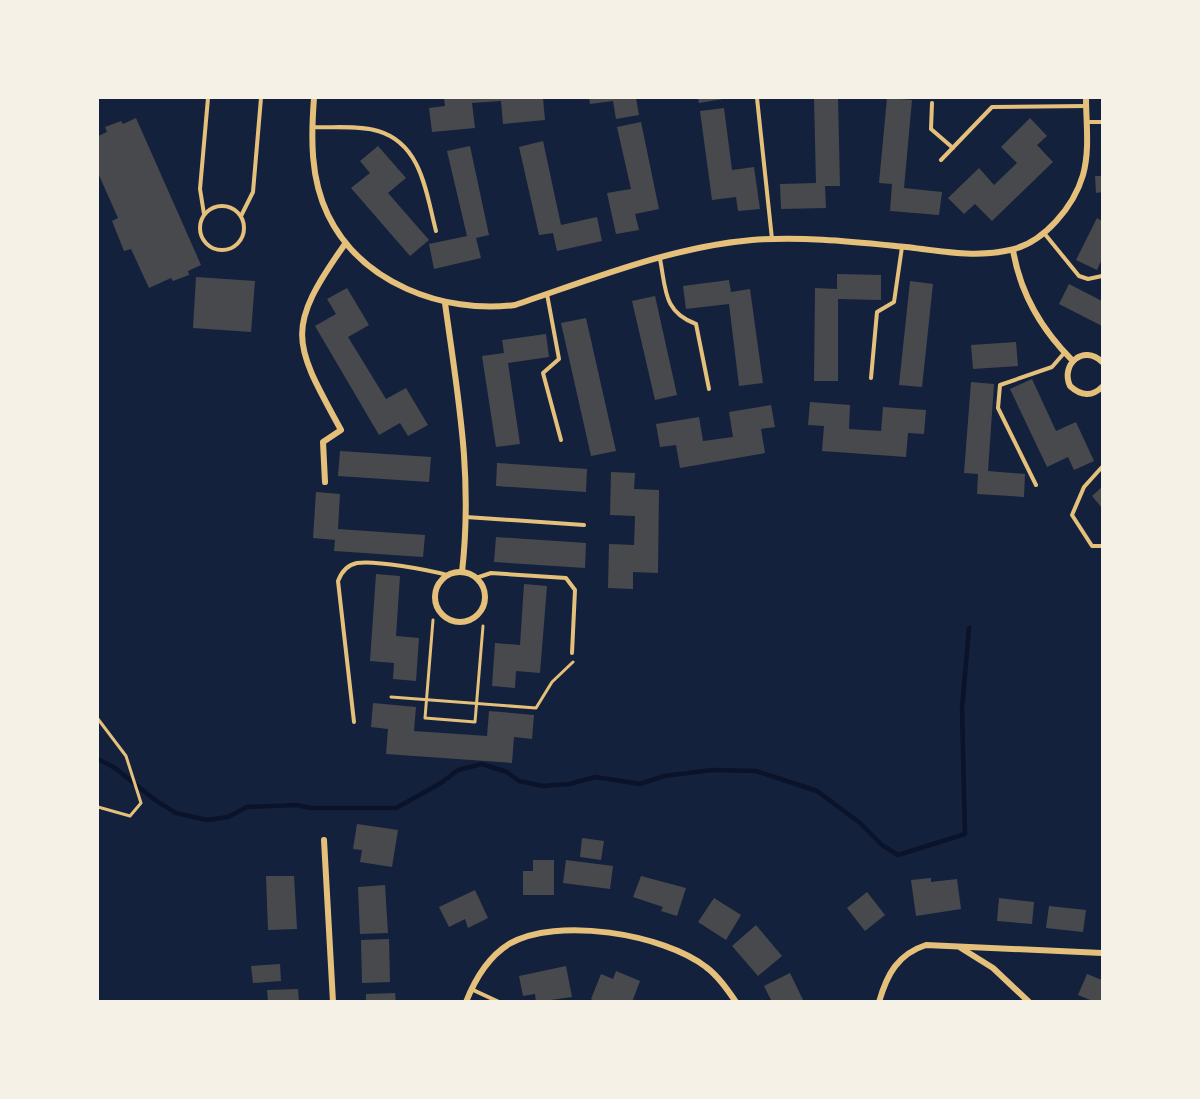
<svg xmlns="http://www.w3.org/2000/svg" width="1200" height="1099" font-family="Lato,sans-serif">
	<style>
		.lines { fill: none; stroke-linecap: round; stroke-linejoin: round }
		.stream { stroke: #0b132b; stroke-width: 4.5 }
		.building { fill: #48494c }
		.path { stroke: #e5c07b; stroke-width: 3 }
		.service { stroke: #e5c07b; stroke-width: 4 }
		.minor { stroke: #e5c07b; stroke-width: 6 }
	</style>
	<rect width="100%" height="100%" fill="#14213d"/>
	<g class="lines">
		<!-- stream -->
		<polyline class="stream" points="98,759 115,768 155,800 176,813 207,820 228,817 247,807 296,805 311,808 396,808 441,783 458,770 482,764 507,772 519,781 543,786 569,784 595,777 640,784 664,776 712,770 756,771 817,791 860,823 882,845 898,855 965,834 962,709 969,628"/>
	</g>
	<!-- building -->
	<g class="building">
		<polygon points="444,98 543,98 545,120 503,124 501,101 472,103 475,128 432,132 429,108 445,106"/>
		<polygon points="589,98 636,98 639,115 616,119 613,101 590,104"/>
		<polygon points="698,98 723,98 723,99 699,103"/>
		<polygon points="814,98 838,98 840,186 825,186 826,208 781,209 780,184 816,183"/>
		<polygon points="887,98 912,100 904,188 942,192 939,215 890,211 892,184 879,183"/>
		<polygon points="724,108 732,170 754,167 760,209 738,211 736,197 712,200 700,111"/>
		<polygon points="136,118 201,265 188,271 189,275 173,281 171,278 149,288 131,249 124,251 112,221 118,218 98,173 98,136 107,132 105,127 121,121 123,124"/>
		<polygon points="1030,118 1047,136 1037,145 1053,162 992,221 975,204 964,214 948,198 979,168 994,185 1017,163 1001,147"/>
		<polygon points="641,122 659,209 635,214 639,230 616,234 607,193 631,189 617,127"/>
		<polygon points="543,141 561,225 597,217 602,241 557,251 553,233 539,235 519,147"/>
		<polygon points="378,146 406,178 388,193 429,240 410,256 351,188 370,173 360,161"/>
		<polygon points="470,146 489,235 476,238 481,258 434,269 429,244 467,236 447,151"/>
		<polygon points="1095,176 1102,176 1102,192 1096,193"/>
		<polygon points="1097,218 1102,221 1102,259 1097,270 1076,260"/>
		<polygon points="837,274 881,275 881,300 838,299 838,381 814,381 815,288 837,289"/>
		<polygon points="196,277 255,281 251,332 193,328"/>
		<polygon points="729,280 731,292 750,289 763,383 739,386 729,304 686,309 683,286"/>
		<polygon points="910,281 933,284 922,387 899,385"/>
		<polygon points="1069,284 1102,301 1102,326 1059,304"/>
		<polygon points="347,288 369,325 348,337 386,399 406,388 428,425 408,436 400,423 379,435 315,326 336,314 327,299"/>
		<polygon points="655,296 677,395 655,400 632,301"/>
		<polygon points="586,318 616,451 591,456 561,323"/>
		<polygon points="546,334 549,357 508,363 520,444 496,447 482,356 504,353 502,340"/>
		<polygon points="1016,342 1018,366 973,369 971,345"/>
		<polygon points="1032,379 1056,431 1076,422 1094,461 1074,470 1068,457 1047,467 1010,389"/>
		<polygon points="971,382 994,384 988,471 1025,474 1024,497 977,494 978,474 964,473"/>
		<polygon points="810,402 850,405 849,429 881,431 883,407 926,410 924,434 908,433 906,457 822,451 824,426 808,425"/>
		<polygon points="771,405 775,427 761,429 765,453 680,468 676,445 660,447 656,424 699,417 703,441 733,437 729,412"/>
		<polygon points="340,451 431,457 429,482 338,476"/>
		<polygon points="497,463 587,469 586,492 496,486"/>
		<polygon points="611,472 635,473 634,489 659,490 658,573 633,572 633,589 608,588 609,544 634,545 635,516 610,515"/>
		<polygon points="1102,487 1102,508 1092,496"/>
		<polygon points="316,492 340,494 338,529 425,535 423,557 334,551 335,540 313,538"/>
		<polygon points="496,537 586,543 585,568 494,562"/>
		<polygon points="376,574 400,576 396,636 419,638 416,681 393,679 394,663 370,661"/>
		<polygon points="524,584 547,586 540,673 516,671 515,688 492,686 495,643 520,645"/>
		<polygon points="373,703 416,707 414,731 487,736 489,711 534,715 532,739 514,737 512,763 386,754 388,729 371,727"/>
		<polygon points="357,824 398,830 392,867 360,862 362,850 353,849"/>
		<polygon points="582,838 604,841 601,860 580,857"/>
		<polygon points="533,860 554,860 554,895 523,895 523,871 533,871"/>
		<polygon points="566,860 613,866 610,889 563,883"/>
		<polygon points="266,876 294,876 297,929 268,930"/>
		<polygon points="641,876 686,888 677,916 661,911 663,907 633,897"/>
		<polygon points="931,878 931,882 957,879 961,909 916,916 911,880"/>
		<polygon points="385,885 388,933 360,934 358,887"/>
		<polygon points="475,890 488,918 468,928 465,919 449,927 439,907"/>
		<polygon points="867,892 885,915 865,931 847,908"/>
		<polygon points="714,898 741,915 726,940 698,922"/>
		<polygon points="999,898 1034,902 1032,924 997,921"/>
		<polygon points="1049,906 1086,910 1083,932 1046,928"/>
		<polygon points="756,925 782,956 758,976 732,946"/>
		<polygon points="389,939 390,982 362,983 361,940"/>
		<polygon points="280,964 281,981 253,983 251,966"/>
		<polygon points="566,966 572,997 536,1002 535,994 523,996 519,976"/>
		<polygon points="616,971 640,981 632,1002 597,1002 591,999 601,974 613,979"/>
		<polygon points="790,973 804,1002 772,1002 764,986"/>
		<polygon points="1087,974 1102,980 1102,1002 1095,1002 1078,995"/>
		<polygon points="298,989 299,1002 268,1002 267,990"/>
		<polygon points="395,993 396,1002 366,1002 366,994"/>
	</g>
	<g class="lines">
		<!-- path -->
		<g class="path">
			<polyline points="433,620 425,718 475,722 483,626"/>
			<polyline points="391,697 536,708 552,682 573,662"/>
			<polyline points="98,719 126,756 141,803 130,816 98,807"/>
		</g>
		<!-- service -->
		<g class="service">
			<polyline points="757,98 772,239"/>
			<polyline points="932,103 931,129 953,148"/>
			<polyline points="1087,122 1102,122"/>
			<path d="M312 127C332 128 359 125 378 131 422 144 426 193 436 231"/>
			<polyline points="941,160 992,107 1086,106"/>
			<circle cx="222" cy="228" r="22"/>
			<polyline points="204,214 200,189 208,98"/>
			<polyline points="241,216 253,192 261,98"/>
			<polyline points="1044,233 1079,276 1088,279 1102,276"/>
			<path d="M660 259C666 289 663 312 696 324L709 389"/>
			<polyline points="547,294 559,359 543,373 561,440"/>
			<polyline points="871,378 877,312 894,302 902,247"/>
			<polyline points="1102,467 1084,487 1072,515 1092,546 1102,546"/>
			<polyline points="1036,485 998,408 1000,385 1052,367 1065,352"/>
			<polyline points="466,517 584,525"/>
			<polyline points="476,578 491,573 566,578 575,590 572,653"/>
			<path d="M354 722 338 581C341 573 347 565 357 563 375 560 429 570 447 575"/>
			<polyline points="471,989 499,1002"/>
		</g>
		<!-- minor -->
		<g class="minor">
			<path d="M314 98C311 137 310 178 328 215 361 283 443 314 515 305 592 279 671 247 752 240 803 236 855 242 906 247 940 251 976 258 1010 250 1044 243 1074 206 1083 175 1090 150 1086 122 1086 98"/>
			<path d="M1013 250C1020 292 1042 330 1072 360"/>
			<path d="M445 303C458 398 473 475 462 572"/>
			<path d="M1102 362C1084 344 1060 364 1070 386 1081 396 1092 397 1102 387"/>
			<path d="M325 482 323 442 341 430C293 342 284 330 345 244"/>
			<circle cx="460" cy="597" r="25"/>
			<polyline points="324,840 333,1002"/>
			<polyline points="961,948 993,968 1029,1002"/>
			<path d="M466 1002C475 979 488 957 509 944 556 916 664 934 706 967 718 976 727 989 736 1002"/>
			<path d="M879 1002C887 974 898 954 926 945L1102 953"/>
		</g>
	</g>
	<!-- border -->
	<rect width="1200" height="1099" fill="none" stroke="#f6f1e7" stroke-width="198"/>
</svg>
